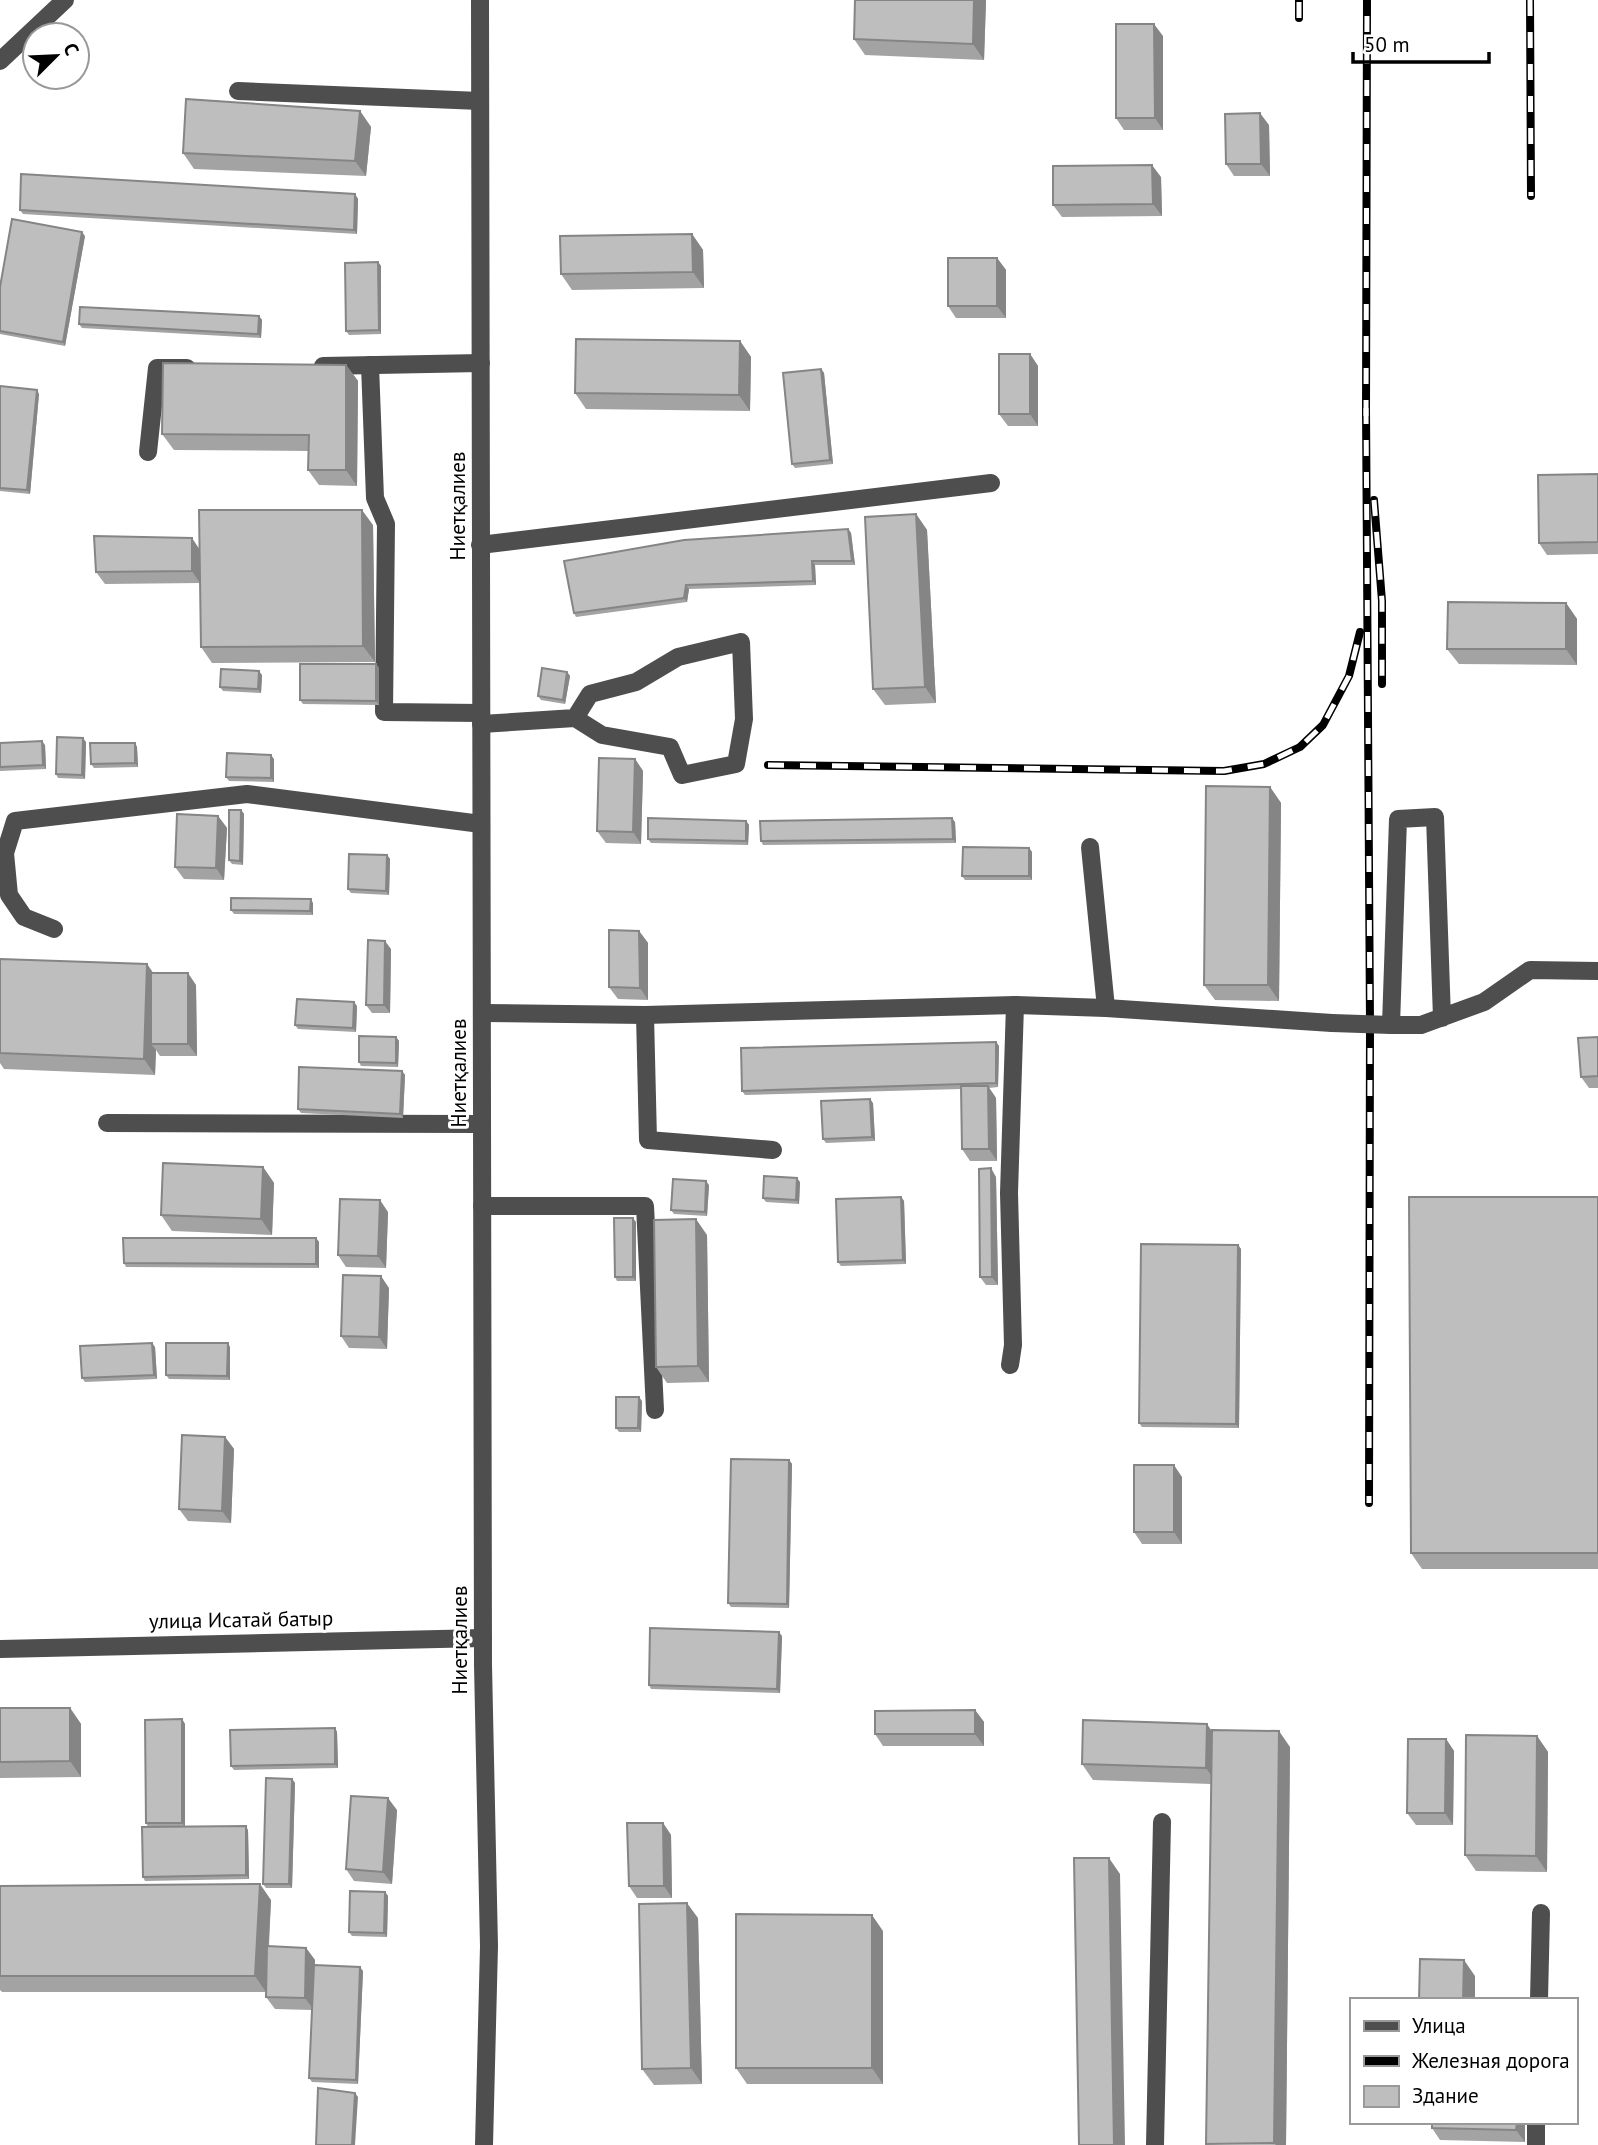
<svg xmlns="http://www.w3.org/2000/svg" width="1598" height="2145" font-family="'PT Sans',sans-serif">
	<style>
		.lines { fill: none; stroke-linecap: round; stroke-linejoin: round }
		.minor { stroke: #4e4e4e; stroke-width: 18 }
		.rail-casing { stroke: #000; stroke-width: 8 }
		.rail { stroke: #fff; stroke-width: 5; stroke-dasharray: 16; stroke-linecap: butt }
		.minor-bridge { stroke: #4e4e4e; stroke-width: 18 }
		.wall { fill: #a3a3a3 }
		.shaded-wall { fill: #858585 }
		.building { fill: #bebebe; stroke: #858585; stroke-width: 2 }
		.labels { text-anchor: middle; stroke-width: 6; stroke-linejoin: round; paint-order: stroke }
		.street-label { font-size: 21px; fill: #000; stroke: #fff }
	</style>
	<rect width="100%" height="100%" fill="#fff"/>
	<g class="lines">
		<!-- minor -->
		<g class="minor">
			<polyline points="480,0 483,1665 489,1946 484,2145"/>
			<polyline points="0,61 65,0"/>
			<polyline points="238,91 480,101"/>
			<polyline points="370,365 375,498 386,524 384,712 481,713"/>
			<polyline points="323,366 481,363"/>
			<polyline points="148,452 157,368 187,368"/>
			<polyline points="480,545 991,483"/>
			<polyline points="481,724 575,718 602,735 670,747 682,775 736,764 744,719 741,642 678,657 636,682 590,694 575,718"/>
			<polyline points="1090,847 1106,1008"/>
			<polyline points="54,929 24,917 9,895 5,853 15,821 247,794 481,824"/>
			<polyline points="482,1013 645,1015 1015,1005 1106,1008 1332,1023"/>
			<polyline points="645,1015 648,1140 773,1150"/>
			<polyline points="1442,1018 1435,817 1398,819 1391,1025 1421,1025 1484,1002 1530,970 1598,971"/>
			<polyline points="107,1123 482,1124"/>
			<polyline points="482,1206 645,1206 655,1410"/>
			<polyline points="1010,1365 1013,1345 1009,1193 1015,1005"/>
			<polyline points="0,1649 483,1638"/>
			<polyline points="1539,2000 1541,1913"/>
			<polyline points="1155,2145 1162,1822"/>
			<polyline points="1536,2145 1536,2122"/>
		</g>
		<defs>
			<g id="rail">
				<polyline points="1530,0 1531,196"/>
				<polyline points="1299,18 1299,0"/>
				<polyline points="1366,408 1370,1024 1369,1503"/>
				<polyline points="1366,416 1367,0"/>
				<polyline points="1374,500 1382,601 1382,684"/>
				<polyline points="768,765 1224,771 1264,764 1300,747 1323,725 1349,676 1360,632"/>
			</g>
		</defs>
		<!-- rail casing -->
		<use href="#rail" class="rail-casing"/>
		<!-- rail -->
		<use href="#rail" class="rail"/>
		<!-- minor-bridge -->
		<polyline class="minor-bridge" points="1332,1023 1391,1025"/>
	</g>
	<!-- wall -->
	<g class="wall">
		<polygon points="855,0 986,0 984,60 865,55 854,39"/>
		<polygon points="1163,36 1163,130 1124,130 1116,118"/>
		<polygon points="360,111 371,127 366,176 194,169 183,153"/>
		<polygon points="1269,125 1270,176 1234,176 1226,164"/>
		<polygon points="1161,177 1162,216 1062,217 1053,205"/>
		<polygon points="355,194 358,199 357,234 23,214 20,210"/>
		<polygon points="692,234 703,250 704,288 572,290 561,274"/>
		<polygon points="85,236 65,346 0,334 0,287"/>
		<polygon points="997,258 1006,270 1006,318 956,318 948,306"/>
		<polygon points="378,262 381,266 381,334 349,335 346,331"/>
		<polygon points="259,316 262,320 261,338 82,328 79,324"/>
		<polygon points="740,341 751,357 750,411 586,409 575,393"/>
		<polygon points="1030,354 1038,366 1038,426 1008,426 999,414"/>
		<polygon points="346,365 358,381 357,486 319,485 308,470 309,451 174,450 162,434"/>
		<polygon points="821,369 824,373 833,464 795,468 792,464"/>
		<polygon points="0,386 39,394 30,494 0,491"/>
		<polygon points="1598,474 1598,554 1547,555 1539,543"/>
		<polygon points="916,514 927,530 936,703 885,705 873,689"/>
		<polygon points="373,525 375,662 212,663 201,647 200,583 105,584 96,572 200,549"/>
		<polygon points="848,529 851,533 855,565 815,565 816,585 689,589 687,602 576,617 574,613"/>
		<polygon points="1566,603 1577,619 1577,665 1459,664 1447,649"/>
		<polygon points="376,664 379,668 379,705 303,704 300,700"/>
		<polygon points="567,672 570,676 565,704 541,700 538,696"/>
		<polygon points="262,675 261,693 223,691 220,687"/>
		<polygon points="86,742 85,779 58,778 56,774"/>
		<polygon points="0,743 45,745 46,769 0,771"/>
		<polygon points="135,743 137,747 138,767 94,768 91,764"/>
		<polygon points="274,759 274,782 229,781 226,777"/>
		<polygon points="635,759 643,771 641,844 606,843 597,831"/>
		<polygon points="1270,787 1281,803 1279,1001 1215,1000 1204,985"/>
		<polygon points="241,810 244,814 243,865 232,864 229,860"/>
		<polygon points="218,816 227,828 224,880 184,879 175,867"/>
		<polygon points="746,821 749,825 748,845 651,843 648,839"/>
		<polygon points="955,822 956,843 763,845 761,841"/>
		<polygon points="1029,848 1032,852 1032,880 965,880 962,876"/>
		<polygon points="387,855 390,859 389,895 351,893 348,889"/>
		<polygon points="313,903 313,915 234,914 231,910"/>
		<polygon points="639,931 648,943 648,1000 618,999 609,987"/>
		<polygon points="391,949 390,1013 372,1013 366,1005"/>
		<polygon points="0,959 147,964 153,973 196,985 197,1056 160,1056 156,1050 155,1075 4,1069 0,1063"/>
		<polygon points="357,1006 356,1032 298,1029 295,1025"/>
		<polygon points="396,1037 399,1041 398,1067 361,1066 359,1062"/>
		<polygon points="1598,1037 1598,1088 1589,1088 1581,1077"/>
		<polygon points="996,1042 999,1046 998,1087 989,1088 996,1098 997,1161 970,1161 962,1149 961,1089 745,1095 742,1091"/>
		<polygon points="402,1071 405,1075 403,1118 301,1113 298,1109"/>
		<polygon points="873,1103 875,1141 826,1143 823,1139"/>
		<polygon points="263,1167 274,1183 272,1235 172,1231 161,1215"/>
		<polygon points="996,1177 998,1285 986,1285 980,1277"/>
		<polygon points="800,1182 799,1204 766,1202 763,1198"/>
		<polygon points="709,1185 707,1216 674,1214 671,1210"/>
		<polygon points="901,1197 904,1201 906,1264 841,1266 838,1262"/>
		<polygon points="1598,1197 1598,1569 1422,1569 1411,1553"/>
		<polygon points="388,1212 386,1268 346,1267 338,1255"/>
		<polygon points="636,1222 636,1281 617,1281 615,1277"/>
		<polygon points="707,1235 709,1382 667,1383 656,1367"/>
		<polygon points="316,1238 319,1242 319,1268 126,1267 124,1263"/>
		<polygon points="1238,1245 1241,1249 1239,1428 1142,1427 1139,1423"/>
		<polygon points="389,1288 387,1349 349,1348 341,1336"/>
		<polygon points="155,1347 157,1379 85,1382 82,1378"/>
		<polygon points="230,1347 230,1380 169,1379 166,1375"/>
		<polygon points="642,1401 641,1432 619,1432 616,1428"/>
		<polygon points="225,1437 234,1449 231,1523 188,1521 179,1509"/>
		<polygon points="789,1460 792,1464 789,1608 731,1607 728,1603"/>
		<polygon points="1182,1477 1182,1544 1142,1544 1134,1532"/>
		<polygon points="782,1636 780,1693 651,1689 649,1685"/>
		<polygon points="0,1708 70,1708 81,1724 81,1777 0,1778"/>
		<polygon points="975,1710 984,1722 984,1746 883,1746 875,1734"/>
		<polygon points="182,1719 185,1724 185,1827 248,1830 249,1879 145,1881 143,1877 148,1827 146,1823"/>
		<polygon points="335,1728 337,1732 338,1768 234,1770 231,1766"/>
		<polygon points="1212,1730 1290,1747 1286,2145 1206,2144 1211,1784 1093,1780 1082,1764"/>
		<polygon points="1537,1736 1548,1752 1547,1872 1476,1871 1465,1855"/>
		<polygon points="1446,1739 1454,1751 1453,1825 1416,1825 1407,1813"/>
		<polygon points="292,1779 295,1783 292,1888 266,1888 263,1884"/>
		<polygon points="397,1810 392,1884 354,1881 346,1869"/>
		<polygon points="663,1823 671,1835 672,1898 637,1898 629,1886"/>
		<polygon points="0,1886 271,1900 269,1946 306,1948 315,1960 314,1965 363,1971 358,2084 312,2082 309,2078 312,2010 275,2009 266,1997 266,1992 2,1992 0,1990"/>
		<polygon points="385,1892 388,1896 387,1937 352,1936 349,1932"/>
		<polygon points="698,1918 702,2084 654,2085 642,2069"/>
		<polygon points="883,1931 883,2084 747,2084 736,2068"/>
		<polygon points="1525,2122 1525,2142 1440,2140 1432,2128"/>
	</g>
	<!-- shaded-wall -->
	<g class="shaded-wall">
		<polygon points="974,0 986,0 984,60 973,44"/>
		<polygon points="1154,24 1163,36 1163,130 1155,118"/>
		<polygon points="360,111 371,127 366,176 355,161"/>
		<polygon points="1260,113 1269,125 1270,176 1261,164"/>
		<polygon points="1152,165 1161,177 1162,216 1153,204"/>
		<polygon points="355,194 358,199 357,234 354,230"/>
		<polygon points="82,232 85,236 65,346 63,342"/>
		<polygon points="692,234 703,250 704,288 693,272"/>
		<polygon points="997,258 1006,270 1006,318 997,306"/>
		<polygon points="378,262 381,266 381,334 379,330"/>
		<polygon points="259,316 262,320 261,338 258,334"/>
		<polygon points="740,341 751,357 750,411 739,395"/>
		<polygon points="1030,354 1038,366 1038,426 1030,414"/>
		<polygon points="346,365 358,381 357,486 346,470"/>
		<polygon points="821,369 824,373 833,464 830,460"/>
		<polygon points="37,390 39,394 30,494 27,490"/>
		<polygon points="362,510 373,525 375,662 363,646"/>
		<polygon points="916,514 927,530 936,703 925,687"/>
		<polygon points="848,529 851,533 855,565 852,561"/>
		<polygon points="192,538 200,550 200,583 192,571"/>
		<polygon points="812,561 815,565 816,585 813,581"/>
		<polygon points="686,585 689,589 687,602 684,598"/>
		<polygon points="1566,603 1577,619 1577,665 1566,649"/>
		<polygon points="376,664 379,668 379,705 376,701"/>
		<polygon points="259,671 262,675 261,693 258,689"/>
		<polygon points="567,672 570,676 565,704 563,700"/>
		<polygon points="83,738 86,742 85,779 82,775"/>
		<polygon points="42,741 45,745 46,769 43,765"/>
		<polygon points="135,743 137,747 138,767 135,763"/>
		<polygon points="271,755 274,759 274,782 271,778"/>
		<polygon points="635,759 643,771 641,844 633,832"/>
		<polygon points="1270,787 1281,803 1279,1001 1268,985"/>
		<polygon points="241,810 244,814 243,865 240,861"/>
		<polygon points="218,816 227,828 224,880 216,868"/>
		<polygon points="952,818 955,822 956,843 953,839"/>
		<polygon points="746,821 749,825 748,845 746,841"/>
		<polygon points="1029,848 1032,852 1032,880 1029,876"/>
		<polygon points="387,855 390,859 389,895 386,891"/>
		<polygon points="311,899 313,903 313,915 310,911"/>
		<polygon points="639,931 648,943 648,1000 640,988"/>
		<polygon points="385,941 391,949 390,1013 384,1005"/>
		<polygon points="147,964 158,980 151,1044 156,1050 155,1075 144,1059"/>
		<polygon points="188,973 196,985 197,1056 188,1044"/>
		<polygon points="354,1002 357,1006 356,1032 353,1028"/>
		<polygon points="396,1037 399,1041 398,1067 396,1063"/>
		<polygon points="996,1042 999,1046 998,1087 996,1083"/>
		<polygon points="402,1071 405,1075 403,1118 400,1114"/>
		<polygon points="988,1086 996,1098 997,1161 989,1149"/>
		<polygon points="870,1099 873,1103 875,1141 872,1137"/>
		<polygon points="263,1167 274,1183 272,1235 261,1219"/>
		<polygon points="991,1168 996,1177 998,1285 992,1277"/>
		<polygon points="797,1178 800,1182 799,1204 796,1200"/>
		<polygon points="706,1181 709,1185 707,1216 705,1212"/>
		<polygon points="901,1197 904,1201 906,1264 903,1260"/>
		<polygon points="380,1200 388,1212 386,1268 378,1256"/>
		<polygon points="633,1218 636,1222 636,1281 633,1277"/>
		<polygon points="696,1219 707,1235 709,1382 698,1366"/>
		<polygon points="316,1238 319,1242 319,1268 316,1264"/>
		<polygon points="1238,1245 1241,1249 1239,1428 1236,1424"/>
		<polygon points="381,1276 389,1288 387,1349 379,1337"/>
		<polygon points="152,1343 155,1347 157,1379 154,1375"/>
		<polygon points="228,1343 230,1347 230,1380 227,1376"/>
		<polygon points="639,1397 642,1401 641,1432 638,1428"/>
		<polygon points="225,1437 234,1449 231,1523 222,1511"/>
		<polygon points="789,1460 792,1464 789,1608 787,1604"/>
		<polygon points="1174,1465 1182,1477 1182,1544 1174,1532"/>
		<polygon points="779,1632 782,1636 780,1693 777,1689"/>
		<polygon points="70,1708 81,1724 81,1777 70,1761"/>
		<polygon points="975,1710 984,1722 984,1746 975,1734"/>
		<polygon points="182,1719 185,1724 185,1827 182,1823"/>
		<polygon points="1207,1724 1218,1740 1217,1784 1206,1768"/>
		<polygon points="335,1728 337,1732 338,1768 335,1764"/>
		<polygon points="1279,1731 1290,1747 1286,2145 1276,2145 1274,2143"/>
		<polygon points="1537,1736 1548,1752 1547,1872 1536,1856"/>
		<polygon points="1446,1739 1454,1751 1453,1825 1445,1813"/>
		<polygon points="292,1779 295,1783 292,1888 289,1884"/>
		<polygon points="388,1798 397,1810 392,1884 383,1872"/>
		<polygon points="663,1823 671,1835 672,1898 664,1886"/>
		<polygon points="246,1826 248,1830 249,1879 246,1875"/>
		<polygon points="1109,1858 1120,1874 1125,2145 1114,2145"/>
		<polygon points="260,1884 271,1900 266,1992 255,1976"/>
		<polygon points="385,1892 388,1896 387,1937 384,1933"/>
		<polygon points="687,1903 698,1918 702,2084 691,2068"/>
		<polygon points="872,1915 883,1931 883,2084 872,2068"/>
		<polygon points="306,1948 315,1960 314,2010 305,1998"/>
		<polygon points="1464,1960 1475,1976 1475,2000 1463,2000"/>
		<polygon points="360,1967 363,1971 358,2084 356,2080"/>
		<polygon points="355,2093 358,2097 355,2145 352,2145"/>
		<polygon points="1517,2122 1525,2122 1525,2142 1516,2130"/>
	</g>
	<!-- building -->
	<g class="building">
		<polygon points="855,0 974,0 973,44 854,39"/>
		<polygon points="1116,24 1154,24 1155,118 1116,118"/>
		<polygon points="186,99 360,111 355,161 183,153"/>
		<polygon points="1260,113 1261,164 1226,164 1225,114"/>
		<polygon points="1152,165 1153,204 1053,205 1053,166"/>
		<polygon points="21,174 355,194 354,230 20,210"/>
		<polygon points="12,219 82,232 63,342 0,331 0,287"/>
		<polygon points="692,234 693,272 561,274 560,236"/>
		<rect x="948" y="258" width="49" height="48"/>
		<polygon points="378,262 379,330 346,331 345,263"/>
		<polygon points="80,307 259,316 258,334 79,324"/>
		<polygon points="576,339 740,341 739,395 575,393"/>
		<rect x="999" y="354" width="31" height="60"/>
		<polygon points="163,363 346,365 346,470 308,470 309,435 162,434"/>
		<polygon points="821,369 830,460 792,464 783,373"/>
		<polygon points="0,386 37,390 27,490 0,488"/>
		<polygon points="1598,474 1598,542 1539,543 1538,475"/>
		<polygon points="199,510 362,510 363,646 201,647"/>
		<polygon points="916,514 925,687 873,689 865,517"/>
		<polygon points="848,529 852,561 812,561 813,581 686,585 684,598 574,613 564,561 684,540"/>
		<polygon points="94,536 192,538 192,571 96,572"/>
		<polygon points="1448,602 1566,603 1566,649 1447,649"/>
		<polygon points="300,664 376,664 376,701 300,700"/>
		<polygon points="542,668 567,672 563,700 538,696"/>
		<polygon points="221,669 259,671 258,689 220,687"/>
		<polygon points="57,737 83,738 82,775 56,774"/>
		<polygon points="42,741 43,765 0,767 0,743"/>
		<polygon points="90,743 135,743 135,763 91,764"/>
		<polygon points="227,753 271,755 271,778 226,777"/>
		<polygon points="599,758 635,759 633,832 597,831"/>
		<polygon points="1206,786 1270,787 1268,985 1204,985"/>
		<polygon points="229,810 241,810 240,861 229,860"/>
		<polygon points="177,814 218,816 216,868 175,867"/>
		<polygon points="648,818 746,821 746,841 648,839"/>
		<polygon points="952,818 953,839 761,841 760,821"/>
		<polygon points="963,847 1029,848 1029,876 962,876"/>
		<polygon points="349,854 387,855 386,891 348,889"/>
		<polygon points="231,898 311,899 310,911 231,910"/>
		<polygon points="609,930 639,931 640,988 609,987"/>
		<polygon points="368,940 385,941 384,1005 366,1005"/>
		<polygon points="0,959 147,964 144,1059 0,1053"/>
		<rect x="151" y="973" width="37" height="71"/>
		<polygon points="297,999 354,1002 353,1028 295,1025"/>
		<polygon points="359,1036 396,1037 396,1063 359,1062"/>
		<polygon points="1598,1037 1598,1076 1581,1077 1578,1038"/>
		<polygon points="996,1042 996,1083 742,1091 741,1048"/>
		<polygon points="299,1067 402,1071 400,1114 298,1109"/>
		<polygon points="961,1086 988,1086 989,1149 962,1149"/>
		<polygon points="870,1099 872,1137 823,1139 821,1101"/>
		<polygon points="163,1163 263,1167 261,1219 161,1215"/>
		<polygon points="991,1168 992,1277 980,1277 979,1169"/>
		<polygon points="764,1176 797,1178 796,1200 763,1198"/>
		<polygon points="673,1179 706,1181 705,1212 671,1210"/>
		<polygon points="901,1197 903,1260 838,1262 836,1199"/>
		<polygon points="1409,1197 1598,1197 1598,1553 1411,1553"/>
		<polygon points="340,1199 380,1200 378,1256 338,1255"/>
		<polygon points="614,1218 633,1218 633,1277 615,1277"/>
		<polygon points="696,1219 698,1366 656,1367 654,1220"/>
		<polygon points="123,1238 316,1238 316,1264 124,1263"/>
		<polygon points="1141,1244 1238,1245 1236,1424 1139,1423"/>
		<polygon points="343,1275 381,1276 379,1337 341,1336"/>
		<polygon points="152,1343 154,1375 82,1378 80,1346"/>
		<polygon points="166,1343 228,1343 227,1376 166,1375"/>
		<polygon points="616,1397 639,1397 638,1428 616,1428"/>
		<polygon points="182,1435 225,1437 222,1511 179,1509"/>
		<polygon points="731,1459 789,1460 787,1604 728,1603"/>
		<rect x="1134" y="1465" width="40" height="67"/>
		<polygon points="650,1628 779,1632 777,1689 649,1685"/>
		<polygon points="0,1708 70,1708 70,1761 0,1762"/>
		<polygon points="975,1710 975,1734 875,1734 875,1711"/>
		<polygon points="182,1719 182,1823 146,1823 145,1720"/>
		<polygon points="1083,1720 1207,1724 1206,1768 1082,1764"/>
		<polygon points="335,1728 335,1764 231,1766 230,1730"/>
		<polygon points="1212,1730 1279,1731 1274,2143 1206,2144"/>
		<polygon points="1466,1735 1537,1736 1536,1856 1465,1855"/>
		<polygon points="1408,1739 1446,1739 1445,1813 1407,1813"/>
		<polygon points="266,1778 292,1779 289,1884 263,1884"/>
		<polygon points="351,1796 388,1798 383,1872 346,1869"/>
		<polygon points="627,1823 663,1823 664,1886 629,1886"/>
		<polygon points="246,1826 246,1875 143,1877 142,1827"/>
		<polygon points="1074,1858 1109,1858 1114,2145 1079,2145"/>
		<polygon points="260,1884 255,1976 0,1976 0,1886"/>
		<polygon points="350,1891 385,1892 384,1933 349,1932"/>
		<polygon points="687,1903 691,2068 642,2069 639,1904"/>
		<polygon points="736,1914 872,1915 872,2068 736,2068"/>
		<polygon points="267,1946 306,1948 305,1998 266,1997"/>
		<polygon points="1420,1959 1464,1960 1463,2000 1419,2000"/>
		<polygon points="314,1965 360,1967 356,2080 309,2078"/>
		<polygon points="318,2088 355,2093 352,2145 316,2145"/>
		<polygon points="1432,2122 1517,2122 1516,2130 1432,2128"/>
	</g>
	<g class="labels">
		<!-- street labels -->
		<g class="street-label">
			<text transform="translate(458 506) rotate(-90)" y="7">Ниетқалиев</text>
			<text transform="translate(459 1073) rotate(-90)" y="7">Ниетқалиев</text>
			<text transform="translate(241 1620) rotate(-1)" y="7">улица Исатай батыр</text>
			<text transform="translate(460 1640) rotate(-90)" y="7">Ниетқалиев</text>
		</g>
	</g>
	<!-- legend -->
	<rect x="1350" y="1998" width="228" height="126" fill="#ffffff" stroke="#999999" stroke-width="2"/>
	<rect x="1364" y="2021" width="35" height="10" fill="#4e4e4e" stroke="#999999" stroke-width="2"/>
	<text x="1412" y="2033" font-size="21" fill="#000000">Улица</text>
	<rect x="1364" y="2056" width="35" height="10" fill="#000000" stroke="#999999" stroke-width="2"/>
	<text x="1412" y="2068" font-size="21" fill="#000000">Железная дорога</text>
	<rect x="1364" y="2086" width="35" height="21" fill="#bebebe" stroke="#999999" stroke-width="2"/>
	<text x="1412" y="2103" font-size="21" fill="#000000">Здание</text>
	<!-- north arrow -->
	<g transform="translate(56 56) rotate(66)"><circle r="33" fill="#ffffff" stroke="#999999" stroke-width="2"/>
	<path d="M0-5L12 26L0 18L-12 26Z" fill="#000000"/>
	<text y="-10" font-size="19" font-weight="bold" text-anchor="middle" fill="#000000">С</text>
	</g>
	<!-- scale -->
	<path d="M1353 52v10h136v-10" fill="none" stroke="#000000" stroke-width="3.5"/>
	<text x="1364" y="52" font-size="21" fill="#000000" stroke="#ffffff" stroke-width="5" paint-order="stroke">50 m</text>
</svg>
